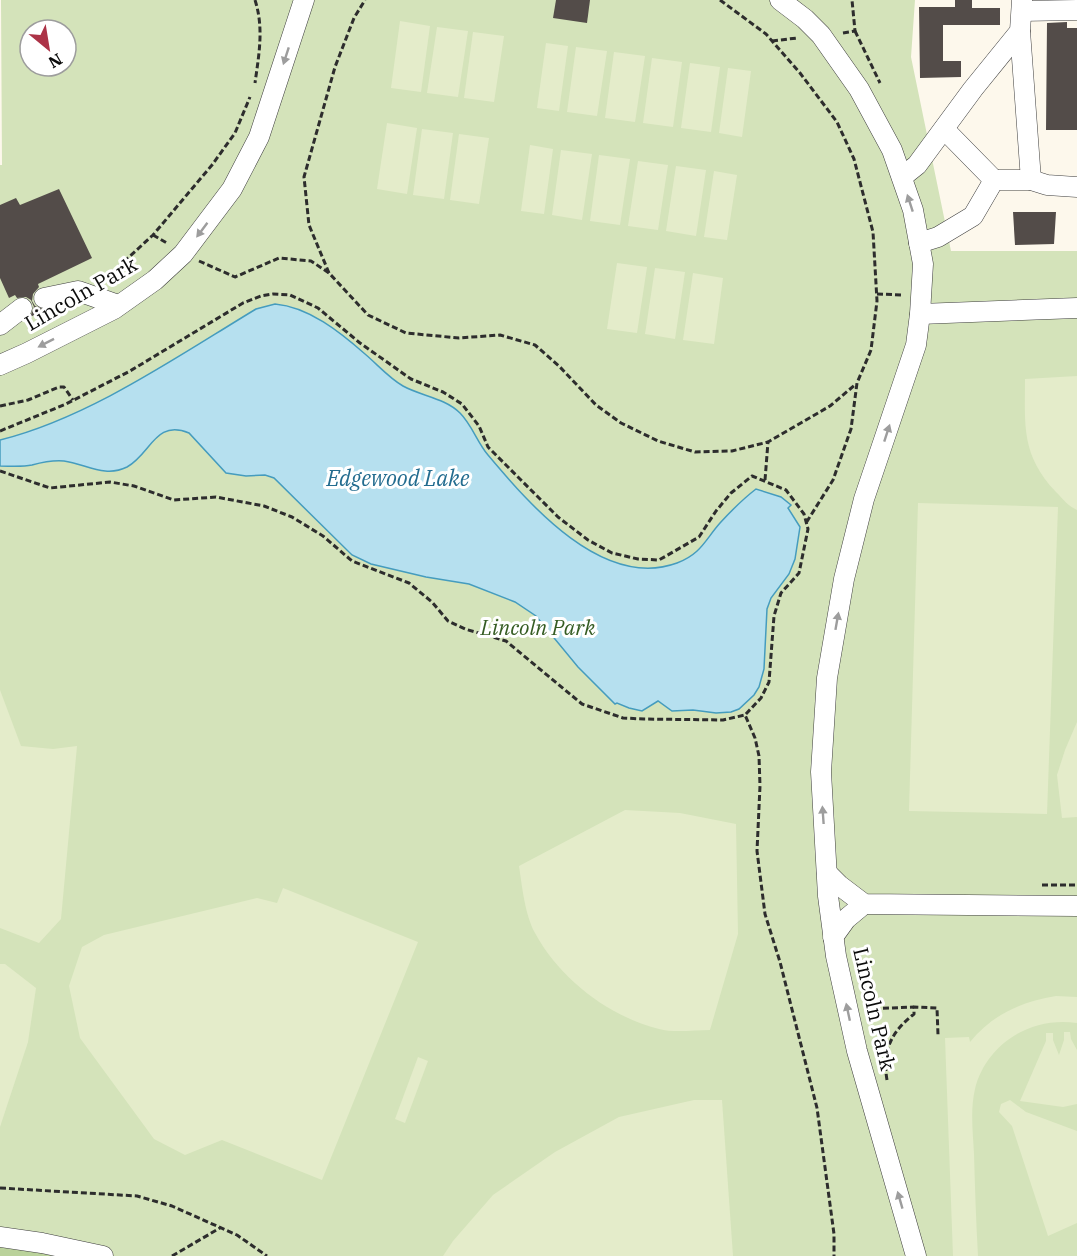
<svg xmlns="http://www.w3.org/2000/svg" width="1077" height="1256" font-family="'IBM Plex Serif',serif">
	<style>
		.green { fill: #d4e3ba; fill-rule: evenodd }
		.forest { fill: #bad29b }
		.pitch { fill: #e4ecca }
		.water { fill: #b6e0ef; stroke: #459cbe; stroke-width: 1.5 }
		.building { fill: #534c49 }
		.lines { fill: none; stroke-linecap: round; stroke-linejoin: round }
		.minor-casing { stroke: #3e3e3e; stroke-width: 21 }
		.path { stroke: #2d2d2d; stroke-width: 3; stroke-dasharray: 6 3; stroke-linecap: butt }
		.minor { stroke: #fff; stroke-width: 20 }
		.oneway { fill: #9d9d9d }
		.labels { text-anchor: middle; stroke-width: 6; stroke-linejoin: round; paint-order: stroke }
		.street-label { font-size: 21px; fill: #0b0b0b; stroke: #fff }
		.park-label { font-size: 21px; font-style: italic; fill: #355c23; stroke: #fff }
		.water-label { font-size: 22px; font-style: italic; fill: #236c8f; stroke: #fff }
	</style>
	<rect width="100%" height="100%" fill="#fdf8ec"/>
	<!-- green -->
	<path class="green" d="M1 0H915L911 57 951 251H1077V1256H0V165H2ZM30 30H66V66H30Z"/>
	<!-- forest -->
	<polygon class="forest" points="0,1241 109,1256 0,1256"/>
	<!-- pitch -->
	<g class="pitch">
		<polygon points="400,21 430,26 421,92 391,88"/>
		<polygon points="437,27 468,31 458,97 427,93"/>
		<polygon points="473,32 504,36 494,102 464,98"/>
		<polygon points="546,43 568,46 559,111 537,108"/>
		<polygon points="576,47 607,51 597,116 567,112"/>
		<polygon points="614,52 645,56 635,122 605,118"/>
		<polygon points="652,58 682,62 673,127 643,123"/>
		<polygon points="690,63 720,67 711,132 681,128"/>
		<polygon points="728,68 751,71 742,137 719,133"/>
		<polygon points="387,123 417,128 407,194 377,189"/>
		<polygon points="422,129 453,133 444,199 413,195"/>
		<polygon points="459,134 489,138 479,204 450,200"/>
		<polygon points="530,145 553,149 544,214 521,211"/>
		<polygon points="561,150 592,154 582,220 552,215"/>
		<polygon points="599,155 630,159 620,225 590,221"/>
		<polygon points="638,161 668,165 658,230 628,226"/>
		<polygon points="676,166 706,170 696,236 666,231"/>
		<polygon points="714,171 737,175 727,240 704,237"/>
		<polygon points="617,263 647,267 637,333 607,329"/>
		<polygon points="655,268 685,272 675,339 645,334"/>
		<polygon points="693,273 723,278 714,344 683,340"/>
		<path d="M1077 376V510C1068 506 1063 499 1056 492 1021 455 1025 426 1025 379Z"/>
		<polygon points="918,503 1058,507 1047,814 909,811"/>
		<polygon points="0,690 21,746 53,749 77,746 61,919 39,943 0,928"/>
		<polygon points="1077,722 1077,817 1062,818 1057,775 1065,750"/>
		<path d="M625 810 680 813 736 824 738 934 710 1030C694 1030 674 1033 659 1029 608 1016 560 979 535 933 525 915 522 886 519 866Z"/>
		<polygon points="283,888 418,942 322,1180 222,1140 185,1155 154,1139 80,1038 69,986 82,947 104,935 257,898 277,903"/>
		<polygon points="0,964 5,964 36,988 28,1042 0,1127"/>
		<path d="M1056 996 1077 997V1023C1031 1016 986 1044 975 1089 970 1110 973 1133 974 1154 975 1188 976 1222 978 1256H953L945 1038 969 1037 970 1042C993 1014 1021 1002 1056 996Z"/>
		<polygon points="1064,1032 1070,1032 1071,1039 1077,1050 1077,1104 1063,1107 1020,1101 1046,1041 1046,1033 1053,1033 1053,1040 1059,1055 1064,1040"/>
		<polygon points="418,1057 428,1061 405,1123 395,1119"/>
		<polygon points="694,1100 722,1100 733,1256 443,1256 453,1241 493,1195 555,1152 619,1117"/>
		<polygon points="1010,1100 1026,1112 1077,1131 1077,1223 1048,1236 1012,1126 999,1112 1001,1104"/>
	</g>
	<!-- water -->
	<path class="water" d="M275 304C309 307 340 332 365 354 378 365 389 378 403 386 421 396 445 398 460 413 472 425 477 442 488 455 530 505 603 590 677 563 701 554 705 540 720 523 731 511 743 499 756 489L781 497 791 505 788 508 800 527 795 559 789 574 771 598 767 609 764 669 759 687 754 695 739 709 731 712 716 713 693 710 672 711 658 701 642 711 629 708 617 703 615 704 578 667 536 616 515 602 469 584 426 577 371 564 352 555 274 478 265 475 246 476 226 473 189 433C155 419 151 454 127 467 105 478 86 464 64 461 53 460 43 462 32 465 22 467 11 466 0 466V440C89 418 178 356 256 309Z"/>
	<!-- building -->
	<g class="building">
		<polygon points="556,0 590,0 587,23 553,18"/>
		<polygon points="955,0 972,0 972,8 1000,8 1000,25 943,25 943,61 961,61 961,77 920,78 919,7 955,7"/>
		<polygon points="1067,22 1067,28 1077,28 1077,130 1046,130 1047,23"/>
		<polygon points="59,189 92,258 38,284 39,287 33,294 32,301 35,306 46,310 30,317 34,307 31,300 26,297 17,298 15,295 9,298 0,278 0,205 16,198 20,205"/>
		<polygon points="1013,212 1056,212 1054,244 1015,245"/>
	</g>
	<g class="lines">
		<defs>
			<g id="minor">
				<polyline points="780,0 805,19 821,35 859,89 892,150 913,210 923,264 920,314 916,345 864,499 844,579 827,678 821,772 828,896 836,956 857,1051 916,1256"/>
				<polyline points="1022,11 1077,10"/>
				<polyline points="1020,31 1031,180"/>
				<polyline points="902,177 917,165 973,89 1020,31 1022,0"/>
				<polyline points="994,180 1031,180 1047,185 1077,187"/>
				<polyline points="919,243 938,237 973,216 994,180 944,129"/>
				<polyline points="44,298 78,291 118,305"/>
				<polyline points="920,314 1077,308"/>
				<polyline points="0,325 22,308"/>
				<polyline points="0,365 27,353 114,309 155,280 183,254 232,189 259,137 304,0"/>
				<polyline points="827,873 839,885 864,904 1077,906"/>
				<polyline points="833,937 846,919 864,904"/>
				<polyline points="0,1237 42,1243 103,1256"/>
			</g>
		</defs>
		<!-- minor casing -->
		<use href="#minor" class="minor-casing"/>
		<!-- path -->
		<g class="path">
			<path d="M255 0C264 28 259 54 255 83"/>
			<polyline points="720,0 766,34 800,73 837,122 854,159 873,232 877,301 871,350 857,383 851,429 833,480 806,523"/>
			<polyline points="855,31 880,83"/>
			<polyline points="843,33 855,31 852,0"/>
			<polyline points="772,41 797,38"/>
			<polyline points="153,235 167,243"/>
			<polyline points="199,261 235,277 279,258 311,261 329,273 368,315 406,333 459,338 500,335 535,345 559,366 596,405 621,423 658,441 695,452 732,451 768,442"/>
			<polyline points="329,273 309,225 304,177 335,67 354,18 365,0"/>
			<polyline points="104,280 153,235 212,165 235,133 250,97"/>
			<polyline points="877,294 902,295"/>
			<polyline points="0,406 28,400 59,387 64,387 73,400"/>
			<polyline points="0,431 66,404 130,371 243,303 261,296 273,294 290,295 318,308 360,343 411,379 443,392 462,404 479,426 488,447 558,517 588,540 612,553 638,559 659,560 699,537 716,511 731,493 752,476 786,490 804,514 808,529 799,573 781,593 774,616 769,682 761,698 745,715"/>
			<polyline points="0,471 50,488 110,482 134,486 174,500 216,497 264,506 292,517 323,536 352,561 409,583 432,602 448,621 465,629 506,641 582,704 623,718 644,719 723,720 745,715 755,738 759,756 760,786 757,851 765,914 780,962 817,1108 834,1234 834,1256"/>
			<polyline points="765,480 768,442 830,406 856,384"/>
			<polyline points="1042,885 1077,885"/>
			<polyline points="865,1009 914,1007"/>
			<path d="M887 1080C882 1051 891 1032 914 1014V1007L937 1008 938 1035"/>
			<polyline points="0,1188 137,1196 172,1206 237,1235 267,1256"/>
			<polyline points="172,1256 220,1228"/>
		</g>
		<!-- minor -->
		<use href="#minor" class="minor"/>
	</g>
	<!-- one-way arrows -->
	<defs><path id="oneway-solid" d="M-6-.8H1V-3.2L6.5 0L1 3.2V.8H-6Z" transform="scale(1.5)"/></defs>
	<g class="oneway">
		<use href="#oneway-solid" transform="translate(286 56) rotate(108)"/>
		<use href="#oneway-solid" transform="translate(910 203) rotate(-108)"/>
		<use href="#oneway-solid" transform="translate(202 230) rotate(127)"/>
		<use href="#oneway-solid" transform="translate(46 343) rotate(153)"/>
		<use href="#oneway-solid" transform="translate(887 433) rotate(-72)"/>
		<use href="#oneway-solid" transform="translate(837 621) rotate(-80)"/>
		<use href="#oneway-solid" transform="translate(823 815) rotate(-94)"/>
		<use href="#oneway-solid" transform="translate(848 1012) rotate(-102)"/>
		<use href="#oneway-solid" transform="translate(900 1200) rotate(-106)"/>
	</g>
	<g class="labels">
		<!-- street labels -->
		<g class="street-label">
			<text transform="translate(81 294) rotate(-30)" y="7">Lincoln Park</text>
			<text transform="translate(874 1009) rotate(77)" y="7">Lincoln Park</text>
		</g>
		<!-- park labels -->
		<g class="park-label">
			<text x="538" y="635">Lincoln Park</text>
		</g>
		<!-- water labels -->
		<g class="water-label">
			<text x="398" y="486">Edgewood Lake</text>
		</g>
	</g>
	<!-- north arrow -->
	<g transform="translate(48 48) rotate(150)"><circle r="28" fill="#ffffff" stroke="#9d9d9d" stroke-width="1.5"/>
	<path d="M0-4.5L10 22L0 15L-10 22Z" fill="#ac3347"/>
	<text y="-9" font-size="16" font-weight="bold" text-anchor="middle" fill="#0b0b0b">N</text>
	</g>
</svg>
